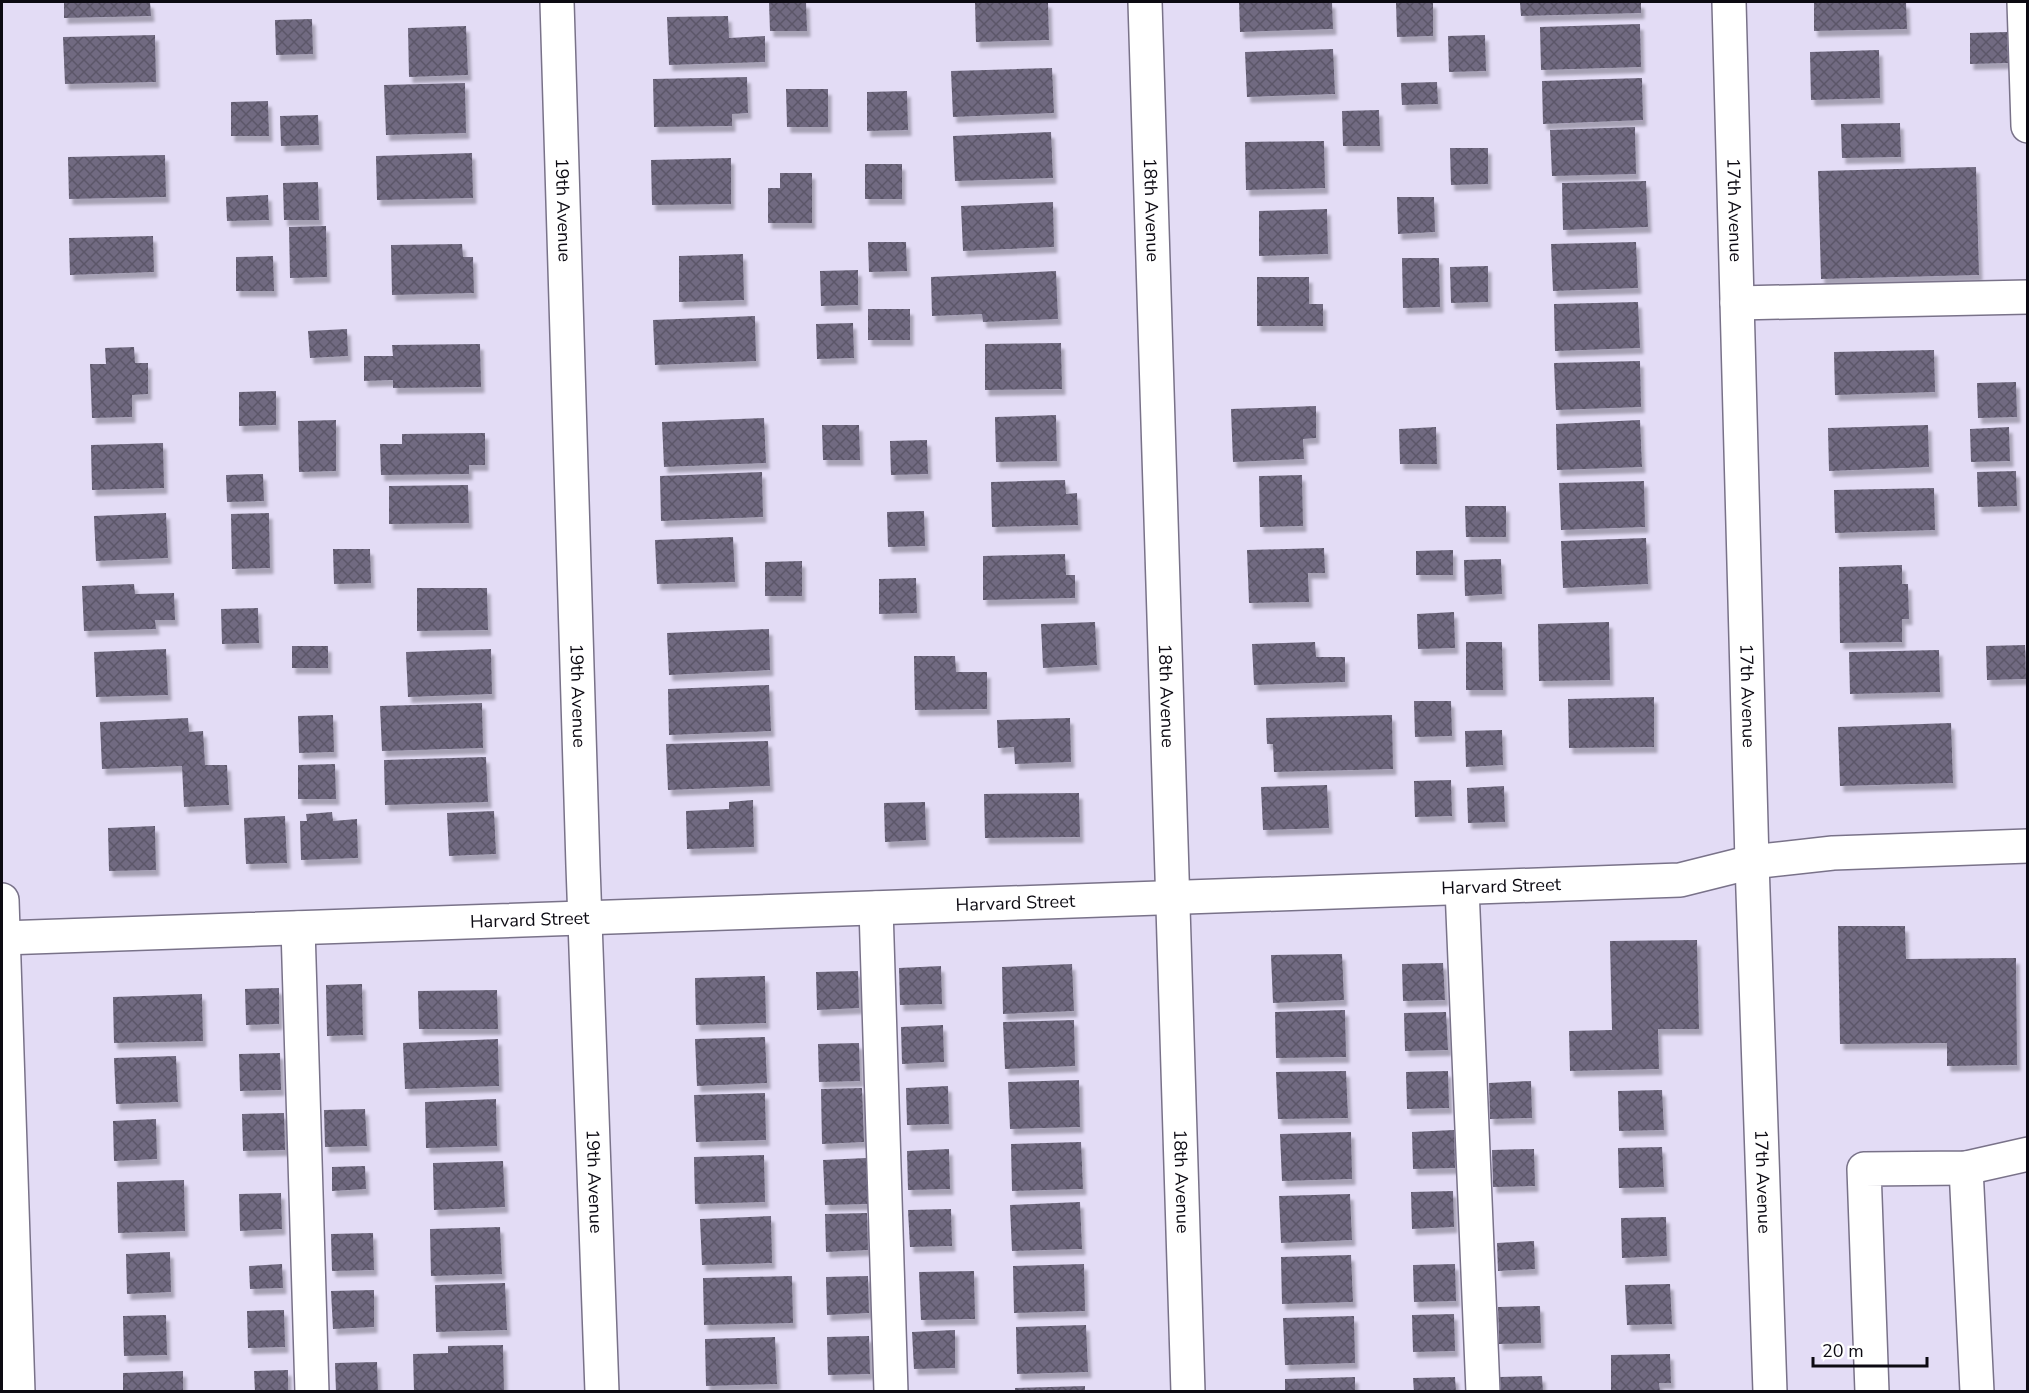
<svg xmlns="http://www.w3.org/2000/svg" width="2029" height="1393" font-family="'Nunito Sans',sans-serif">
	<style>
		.building { fill: url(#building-cross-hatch); filter: url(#shadow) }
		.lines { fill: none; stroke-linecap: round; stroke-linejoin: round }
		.minor-casing { stroke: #797289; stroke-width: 36 }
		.minor { stroke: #fff; stroke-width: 33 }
		.labels { text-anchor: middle; stroke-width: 4.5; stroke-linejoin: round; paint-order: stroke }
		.street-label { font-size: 18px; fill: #0c0a12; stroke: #fff }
	</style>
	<defs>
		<pattern id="building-cross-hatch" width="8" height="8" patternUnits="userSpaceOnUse" patternTransform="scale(1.5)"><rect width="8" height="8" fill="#716b81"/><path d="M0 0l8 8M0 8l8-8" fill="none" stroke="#5b5668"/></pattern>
		<filter id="shadow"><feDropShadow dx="3.5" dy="6" stdDeviation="1.5" flood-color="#0004"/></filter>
	</defs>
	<rect width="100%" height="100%" fill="#e3dcf5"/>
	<!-- building -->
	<g class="building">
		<polygon points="64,2 150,2 151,16 64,18"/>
		<polygon points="769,2 806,2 807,31 770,31"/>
		<polygon points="975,2 1048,2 1049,40 976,42"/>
		<polygon points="1239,2 1332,2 1333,29 1240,32"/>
		<polygon points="1396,2 1433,2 1433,36 1397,37"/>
		<polygon points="1520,2 1641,2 1641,13 1521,16"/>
		<polygon points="1814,2 1906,2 1907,29 1814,31"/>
		<polygon points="728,16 729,38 765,36 765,62 669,65 667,17"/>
		<polygon points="312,19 313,54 276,55 275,20"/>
		<polygon points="1640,24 1641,67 1541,70 1540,27"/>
		<polygon points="466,26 468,75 409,77 408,28"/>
		<polygon points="2007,32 2008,63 1970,64 1970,33"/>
		<polygon points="155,35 156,82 65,84 63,37"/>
		<polygon points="1485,35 1486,71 1449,72 1448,36"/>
		<polygon points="1333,49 1335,94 1247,97 1245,52"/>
		<polygon points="1879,50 1880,98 1811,100 1810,52"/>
		<polygon points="1052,68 1054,113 953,117 951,71"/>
		<polygon points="747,77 748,113 732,114 732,126 654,127 653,79"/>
		<polygon points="1642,78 1643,120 1543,124 1542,81"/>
		<polygon points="1437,82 1438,104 1402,105 1401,83"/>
		<polygon points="465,83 466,133 386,135 384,85"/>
		<polygon points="786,89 828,89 828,127 787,127"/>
		<polygon points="907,91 908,130 867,131 867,92"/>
		<polygon points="268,101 269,136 231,136 231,102"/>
		<polygon points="1379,110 1380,146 1343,146 1342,111"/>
		<polygon points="318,115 319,145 281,146 280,116"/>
		<polygon points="1900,123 1901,157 1842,158 1841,124"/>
		<polygon points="1635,127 1636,174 1552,176 1550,130"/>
		<polygon points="1051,132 1053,178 955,181 953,136"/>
		<polygon points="1324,141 1325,188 1246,190 1245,142"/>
		<polygon points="1450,148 1488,148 1488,184 1451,185"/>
		<polygon points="472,153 473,198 377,200 376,156"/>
		<polygon points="165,155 166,197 69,199 68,157"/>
		<polygon points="731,158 731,204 652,205 651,160"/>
		<rect x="865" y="164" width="37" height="35"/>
		<polygon points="1976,167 1979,275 1821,279 1818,171"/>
		<polygon points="780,173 812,173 812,223 768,223 768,188 780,188"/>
		<polygon points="1646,181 1648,227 1563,230 1562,183"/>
		<polygon points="318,182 319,220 284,220 283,183"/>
		<polygon points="268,195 269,220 227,221 226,197"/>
		<polygon points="1397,197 1434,197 1435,232 1398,234"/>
		<polygon points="1053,202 1054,247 963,251 961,206"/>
		<polygon points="1327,209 1328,254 1259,256 1259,211"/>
		<polygon points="326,226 327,277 290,278 289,227"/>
		<polygon points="153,236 154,272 70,275 69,238"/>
		<polygon points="868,242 906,242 907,271 869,272"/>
		<polygon points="1636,242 1638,288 1553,291 1551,244"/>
		<polygon points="462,244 463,257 473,257 474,293 392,295 391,245"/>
		<polygon points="743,254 744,300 679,302 679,256"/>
		<polygon points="273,256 274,291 236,291 236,257"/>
		<polygon points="1402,258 1439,258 1440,307 1403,308"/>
		<polygon points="1488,266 1488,302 1451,303 1450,267"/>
		<polygon points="858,270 858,305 821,306 820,271"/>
		<polygon points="1056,271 1058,319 983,322 982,314 932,316 931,277"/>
		<polygon points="1257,277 1309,277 1309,304 1323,304 1323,326 1257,326"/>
		<polygon points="1638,302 1640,348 1555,351 1554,304"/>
		<rect x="868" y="309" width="42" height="31"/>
		<polygon points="755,316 756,361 655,365 653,320"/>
		<polygon points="853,323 854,358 817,359 816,324"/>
		<polygon points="347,329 348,356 310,358 308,331"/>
		<polygon points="1061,343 1062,389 985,390 985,344"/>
		<polygon points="480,344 481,387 393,388 393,380 364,381 364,356 393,356 392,345"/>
		<polygon points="134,347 135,363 148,363 148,394 132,395 132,417 92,418 90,364 106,364 105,348"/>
		<polygon points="1934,350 1935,392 1835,395 1834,352"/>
		<polygon points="1640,361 1641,407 1556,410 1554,363"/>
		<polygon points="2016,382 2017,417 1978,418 1977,383"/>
		<polygon points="276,391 276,425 239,426 239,392"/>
		<polygon points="1316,406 1316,438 1303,439 1304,459 1233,462 1231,409"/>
		<polygon points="1056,415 1057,461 996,462 995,417"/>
		<polygon points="764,418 766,463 664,467 662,422"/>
		<polygon points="336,420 336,471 299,472 298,421"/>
		<polygon points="1640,420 1642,467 1557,470 1556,424"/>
		<polygon points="822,425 859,425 860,460 823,460"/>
		<polygon points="1928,425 1929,467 1829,471 1828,428"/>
		<polygon points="1436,427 1437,464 1400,464 1399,429"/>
		<polygon points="2009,427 2010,461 1971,462 1970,429"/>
		<polygon points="485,433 485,465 469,465 469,474 381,475 380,444 402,444 402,434"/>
		<polygon points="927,440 928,474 891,475 890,441"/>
		<polygon points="163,443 164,488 92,490 91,445"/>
		<polygon points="2016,471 2017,506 1978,507 1977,472"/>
		<polygon points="762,472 763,517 661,521 660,476"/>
		<polygon points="263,474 264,501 227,502 226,475"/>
		<polygon points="1302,475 1303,526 1260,527 1259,476"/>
		<polygon points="1065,480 1066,494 1077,493 1078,525 992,527 991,482"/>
		<polygon points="1644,481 1645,527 1561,530 1559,483"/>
		<polygon points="468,485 469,523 389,524 389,486"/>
		<polygon points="1934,488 1935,530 1835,533 1834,490"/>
		<polygon points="1465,506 1506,506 1506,537 1466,537"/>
		<polygon points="924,511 925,546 888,547 887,512"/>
		<polygon points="166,513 168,558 96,561 94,516"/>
		<polygon points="269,513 270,568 232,569 231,514"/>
		<polygon points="733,537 735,582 657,584 655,540"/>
		<polygon points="1646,538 1648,584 1563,588 1561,541"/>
		<polygon points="1324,548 1325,573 1308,573 1309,602 1249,603 1247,550"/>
		<polygon points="333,549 370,549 371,583 334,584"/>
		<polygon points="1453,550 1453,575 1416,575 1416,551"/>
		<polygon points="1065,554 1066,575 1075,575 1075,598 983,600 983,556"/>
		<polygon points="1501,559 1502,594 1465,596 1464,560"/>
		<polygon points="802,561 802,596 765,596 765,562"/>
		<polygon points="1902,565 1902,584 1908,584 1909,619 1902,619 1902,642 1840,643 1839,567"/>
		<polygon points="916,578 917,613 879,614 879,579"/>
		<polygon points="134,584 135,594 174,593 175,620 155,620 156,629 84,631 82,586"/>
		<polygon points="417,588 487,588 488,630 417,631"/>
		<polygon points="258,608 259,643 222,644 221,609"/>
		<polygon points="1454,612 1455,648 1418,649 1417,614"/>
		<polygon points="1095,622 1097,665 1043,668 1041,624"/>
		<polygon points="1609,622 1610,680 1539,681 1538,624"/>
		<polygon points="769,629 770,670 669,675 667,633"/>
		<polygon points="1315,642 1316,657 1345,657 1345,682 1254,685 1252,644"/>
		<polygon points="1466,642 1502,642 1503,690 1466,690"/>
		<polygon points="2025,645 2026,679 1987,680 1986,646"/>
		<rect x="292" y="646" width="36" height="22"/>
		<polygon points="166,649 168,695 96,697 94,652"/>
		<polygon points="491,649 492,694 408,697 406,652"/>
		<polygon points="1939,650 1940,692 1850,694 1849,652"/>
		<polygon points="914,656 955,656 956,672 987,672 987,709 915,710"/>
		<polygon points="769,685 771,731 669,735 668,689"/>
		<polygon points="1654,697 1654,747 1569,748 1568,699"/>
		<polygon points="1414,701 1451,701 1452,736 1415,737"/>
		<polygon points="482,703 483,748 382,751 380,706"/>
		<polygon points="333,715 334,752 299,753 298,716"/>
		<polygon points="1392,715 1393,769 1274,772 1273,744 1267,744 1266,718"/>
		<polygon points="188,718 189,732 203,731 205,765 227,765 229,805 184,807 182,766 102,769 100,722"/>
		<polygon points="1070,718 1071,762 1015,764 1014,747 998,748 997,720"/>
		<polygon points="1951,723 1953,783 1840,786 1838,727"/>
		<polygon points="1502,730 1503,765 1466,767 1465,731"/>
		<polygon points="768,741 770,786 668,790 666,744"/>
		<polygon points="486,757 488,802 385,805 384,760"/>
		<polygon points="335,764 336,799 298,799 298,765"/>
		<polygon points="1451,780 1452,816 1415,817 1414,781"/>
		<polygon points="1327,785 1329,828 1263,830 1261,787"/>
		<polygon points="1504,786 1505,822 1468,823 1467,788"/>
		<polygon points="1079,793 1080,837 985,838 984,794"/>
		<polygon points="753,800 754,847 687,849 686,811 729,809 729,802"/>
		<polygon points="925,802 926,840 885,842 884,803"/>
		<polygon points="494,811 496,854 449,856 447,813"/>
		<polygon points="332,812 333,821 357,819 358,858 301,860 300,821 307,821 306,814"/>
		<polygon points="285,816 287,863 246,864 244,818"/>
		<polygon points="155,826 156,870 109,871 108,828"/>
		<polygon points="1838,926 1905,926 1906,959 2016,958 2017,1065 1947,1066 1947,1043 1840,1044"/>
		<polygon points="1697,940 1699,1029 1658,1029 1659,1069 1570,1071 1569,1031 1612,1030 1610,941"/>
		<polygon points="1342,954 1344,1000 1273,1003 1271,955"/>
		<polygon points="1443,963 1445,1000 1403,1001 1402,964"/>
		<polygon points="1072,964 1074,1011 1003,1014 1002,967"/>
		<polygon points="941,966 942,1004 900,1005 899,968"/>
		<polygon points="858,971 859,1008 817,1010 816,972"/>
		<polygon points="765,976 766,1023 696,1025 695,978"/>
		<polygon points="362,984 363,1035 327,1036 326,985"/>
		<polygon points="279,988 279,1024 246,1025 245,989"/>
		<polygon points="497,990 498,1029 419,1029 418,991"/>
		<polygon points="202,994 203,1041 114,1043 113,997"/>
		<polygon points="1345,1010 1346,1057 1276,1058 1275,1012"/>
		<polygon points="1446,1012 1448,1050 1405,1051 1404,1013"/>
		<polygon points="1074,1020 1075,1066 1005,1069 1003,1022"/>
		<polygon points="943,1025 944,1062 902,1064 901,1027"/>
		<polygon points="765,1037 767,1083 697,1086 695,1039"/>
		<polygon points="498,1039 499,1086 405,1089 403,1043"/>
		<polygon points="859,1043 860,1081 819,1082 818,1044"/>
		<polygon points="280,1053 281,1090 240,1091 239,1054"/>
		<polygon points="176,1056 178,1102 116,1104 114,1058"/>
		<polygon points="1346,1071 1348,1118 1278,1119 1276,1072"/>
		<polygon points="1448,1071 1449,1108 1407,1109 1406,1072"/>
		<polygon points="1079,1080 1080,1127 1010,1129 1008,1082"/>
		<polygon points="1531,1081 1532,1118 1490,1119 1489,1083"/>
		<polygon points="948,1086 949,1124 907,1125 906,1088"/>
		<polygon points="862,1088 864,1142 822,1144 821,1089"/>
		<polygon points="1662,1090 1664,1130 1619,1131 1618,1091"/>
		<polygon points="765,1093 766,1140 696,1142 694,1095"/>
		<polygon points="496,1099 497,1146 426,1148 425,1102"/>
		<polygon points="365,1109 367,1146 325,1147 324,1110"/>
		<polygon points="284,1113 285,1150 243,1151 242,1114"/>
		<polygon points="156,1119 157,1159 114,1161 113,1121"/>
		<polygon points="1454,1130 1455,1168 1413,1169 1412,1132"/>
		<polygon points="1351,1132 1352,1179 1282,1181 1280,1134"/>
		<polygon points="1081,1142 1083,1189 1012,1191 1011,1144"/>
		<polygon points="1662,1147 1664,1187 1619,1188 1618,1148"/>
		<polygon points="949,1149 950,1189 908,1190 907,1151"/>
		<polygon points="1534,1149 1535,1186 1493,1187 1492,1150"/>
		<polygon points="764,1155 765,1202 695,1204 694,1157"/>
		<polygon points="866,1158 868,1204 825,1205 823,1160"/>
		<polygon points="503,1161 505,1207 434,1210 433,1163"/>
		<polygon points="365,1166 366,1189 332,1191 332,1167"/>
		<polygon points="184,1180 185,1231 118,1233 117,1182"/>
		<polygon points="1453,1191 1454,1227 1412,1229 1411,1192"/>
		<polygon points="281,1193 282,1229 240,1231 239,1194"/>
		<polygon points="1350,1194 1352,1240 1281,1243 1279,1196"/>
		<polygon points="1080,1202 1082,1249 1012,1251 1010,1205"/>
		<polygon points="951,1209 952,1246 910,1247 908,1210"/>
		<polygon points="867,1213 868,1250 826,1252 825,1214"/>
		<polygon points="771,1216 772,1263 702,1265 700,1219"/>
		<polygon points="1666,1217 1667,1256 1622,1258 1621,1218"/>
		<polygon points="500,1227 502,1274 431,1276 430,1229"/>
		<polygon points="373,1233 374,1270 332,1271 331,1234"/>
		<polygon points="1534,1241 1535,1269 1498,1271 1497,1243"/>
		<polygon points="170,1252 171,1292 127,1294 126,1254"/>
		<polygon points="1351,1255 1353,1302 1282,1304 1281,1257"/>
		<polygon points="282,1264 283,1288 250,1289 249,1266"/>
		<polygon points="1084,1264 1085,1311 1014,1313 1013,1266"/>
		<polygon points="1455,1264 1456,1301 1414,1302 1413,1265"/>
		<polygon points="974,1271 975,1319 921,1320 919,1272"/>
		<polygon points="792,1276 793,1323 704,1325 703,1278"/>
		<polygon points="868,1276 869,1313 827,1315 826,1277"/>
		<polygon points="505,1283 507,1330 436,1332 435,1285"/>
		<polygon points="1670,1284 1672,1324 1627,1325 1625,1285"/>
		<polygon points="374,1290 374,1327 333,1329 331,1291"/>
		<polygon points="1540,1306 1541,1343 1499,1344 1498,1307"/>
		<polygon points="284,1310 285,1347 248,1348 247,1311"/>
		<polygon points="1454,1314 1455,1351 1413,1352 1412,1315"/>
		<polygon points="166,1315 167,1355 124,1356 123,1316"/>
		<polygon points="1354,1316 1355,1363 1285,1365 1283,1318"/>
		<polygon points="1086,1325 1088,1372 1017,1374 1016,1327"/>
		<polygon points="955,1330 955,1368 914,1369 912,1332"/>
		<polygon points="869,1336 870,1374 828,1375 827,1337"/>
		<polygon points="775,1337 777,1384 706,1386 705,1339"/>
		<polygon points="503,1345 504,1390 414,1392 413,1354 448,1353 448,1346"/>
		<polygon points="1670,1354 1671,1383 1659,1383 1660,1392 1611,1392 1611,1355"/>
		<polygon points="377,1362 378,1392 336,1392 335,1363"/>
		<polygon points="288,1370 288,1392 255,1392 254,1371"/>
		<polygon points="183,1371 183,1392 123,1392 123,1373"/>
		<polygon points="1542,1376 1543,1392 1501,1392 1500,1377"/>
		<polygon points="1355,1377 1355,1392 1285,1392 1285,1379"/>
		<polygon points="1455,1377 1456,1392 1414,1392 1413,1378"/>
		<polygon points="1085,1386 1085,1392 1015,1392 1015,1388"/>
	</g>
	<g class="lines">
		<defs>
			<g id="minor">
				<path id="s1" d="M557 2 583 866 602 1392"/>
				<path id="s2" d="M1145 2 1188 1392"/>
				<path id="s3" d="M1729 2 1752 862 1770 1392"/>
				<polyline points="2024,2 2028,126"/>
				<polyline points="1737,303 2028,297"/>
				<polyline points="1462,888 1483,1392"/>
				<polyline points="2,900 18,1392"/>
				<polyline points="876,908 891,1392"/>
				<polyline points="298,928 312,1392"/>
				<path id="s4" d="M2 938 1680 880 1752 862 1833 853 2028 846"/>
				<polyline points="1966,1168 1977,1392"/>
				<polyline points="1872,1392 1864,1169 1966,1168 2028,1154"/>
			</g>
		</defs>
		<!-- minor casing -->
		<use href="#minor" class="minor-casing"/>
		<!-- minor -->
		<use href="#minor" class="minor"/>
	</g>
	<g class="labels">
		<!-- street labels -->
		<g class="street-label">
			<text dy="6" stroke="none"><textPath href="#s1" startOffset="208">19th Avenue</textPath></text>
			<text dy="6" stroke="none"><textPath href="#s2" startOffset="208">18th Avenue</textPath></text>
			<text dy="6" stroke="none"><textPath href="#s3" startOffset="208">17th Avenue</textPath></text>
			<text dy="6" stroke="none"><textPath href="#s1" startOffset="694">19th Avenue</textPath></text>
			<text dy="6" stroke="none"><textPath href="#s2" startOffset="694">18th Avenue</textPath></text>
			<text dy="6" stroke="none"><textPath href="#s3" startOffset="694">17th Avenue</textPath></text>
			<text dy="6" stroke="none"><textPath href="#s4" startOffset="1500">Harvard Street</textPath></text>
			<text dy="6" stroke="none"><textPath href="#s4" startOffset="1014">Harvard Street</textPath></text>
			<text dy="6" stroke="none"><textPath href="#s4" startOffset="528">Harvard Street</textPath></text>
			<text dy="6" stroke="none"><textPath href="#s1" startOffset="1180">19th Avenue</textPath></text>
			<text dy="6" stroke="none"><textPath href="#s2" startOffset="1180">18th Avenue</textPath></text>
			<text dy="6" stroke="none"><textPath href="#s3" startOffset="1180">17th Avenue</textPath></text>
		</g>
	</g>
	<!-- border -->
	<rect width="2029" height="1393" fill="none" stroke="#0c0a12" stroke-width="6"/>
	<!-- scale -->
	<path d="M1813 1357v9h114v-9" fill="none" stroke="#0c0a12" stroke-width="3"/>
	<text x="1822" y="1357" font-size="18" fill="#0c0a12" stroke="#ffffff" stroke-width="4.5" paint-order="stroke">20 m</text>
</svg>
